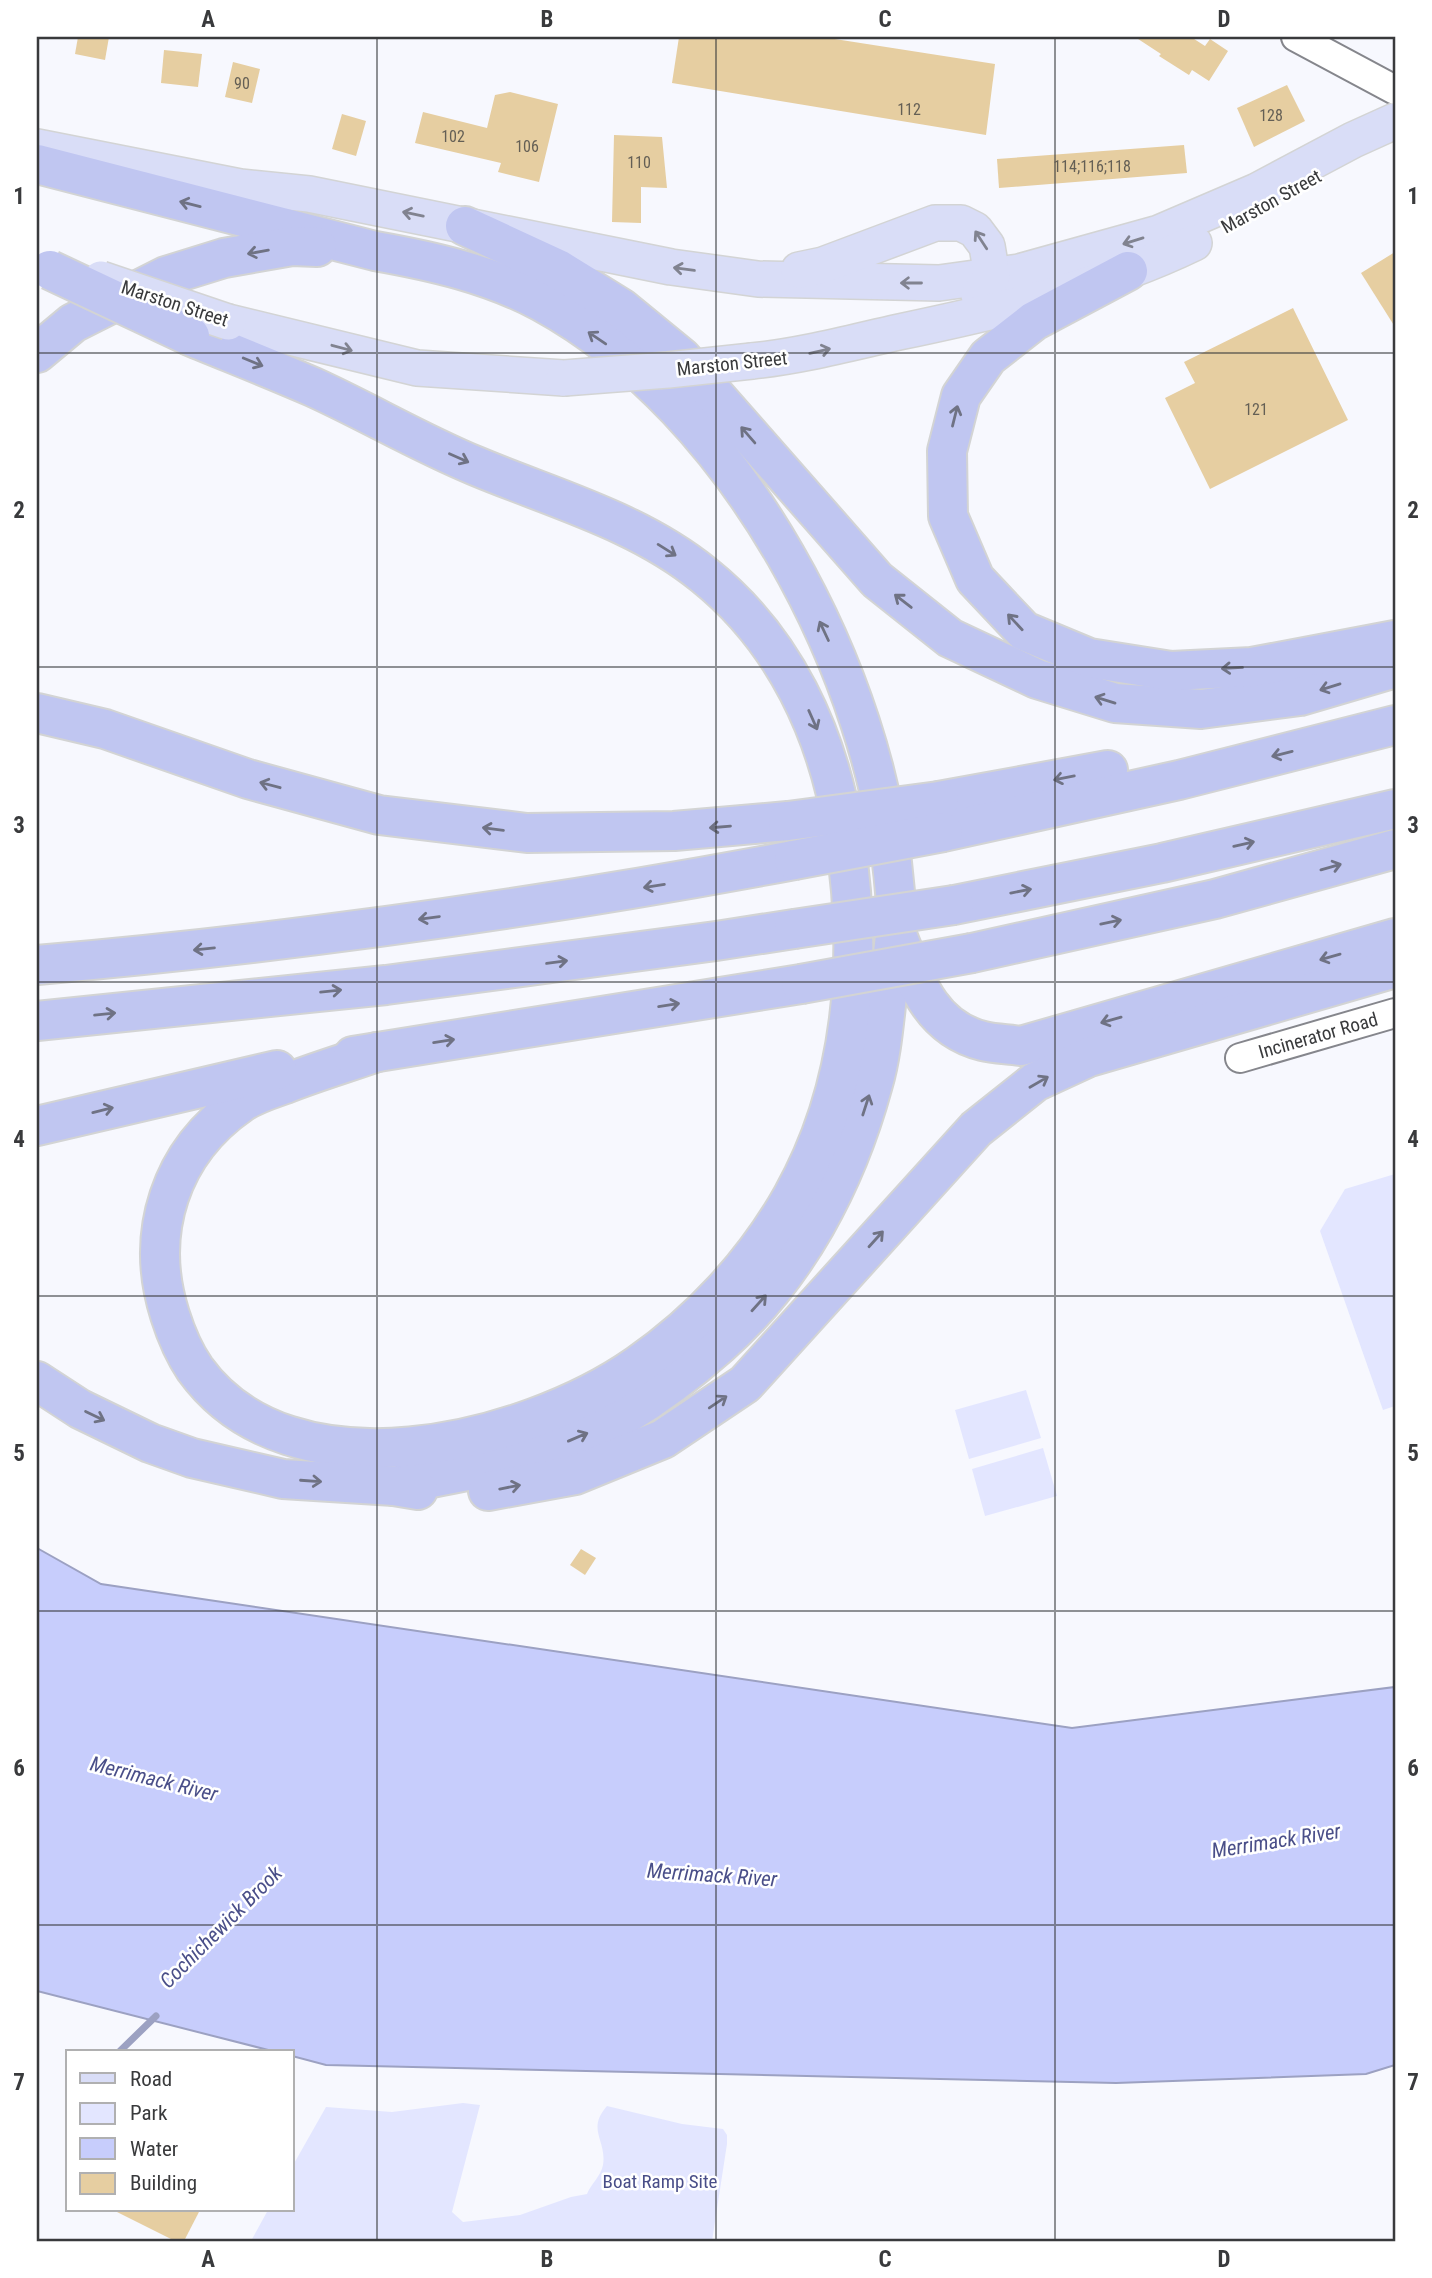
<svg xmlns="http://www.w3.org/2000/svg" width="1432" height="2278" font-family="'Roboto Condensed',sans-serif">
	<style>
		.green { fill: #e3e6ff }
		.water { fill: #c7cdfc; stroke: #9ca1c2; stroke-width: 2 }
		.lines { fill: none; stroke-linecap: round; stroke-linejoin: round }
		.stream { stroke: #9ca1c2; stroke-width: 7 }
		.building { fill: #e6cea1 }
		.minor-casing { stroke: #85868c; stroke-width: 32 }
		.major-casing { stroke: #d3d4d4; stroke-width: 38 }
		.highway-casing { stroke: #d3d4d4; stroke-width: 42 }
		.minor { stroke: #fff; stroke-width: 28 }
		.major { stroke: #d9ddf7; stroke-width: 35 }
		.highway { stroke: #c0c6f1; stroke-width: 38 }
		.major-bridge-casing { stroke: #d3d4d4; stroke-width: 38; stroke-linecap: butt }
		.highway-bridge-casing { stroke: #d3d4d4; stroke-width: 42; stroke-linecap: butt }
		.major-bridge { stroke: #d9ddf7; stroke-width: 35 }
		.highway-bridge { stroke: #c0c6f1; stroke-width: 38 }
		.oneway { stroke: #6f7284 }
		.oneway2 { stroke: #818390 }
		.grid { fill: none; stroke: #393a3c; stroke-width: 2; stroke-opacity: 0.55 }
		.labels { text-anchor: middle; stroke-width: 5; stroke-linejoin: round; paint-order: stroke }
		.number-label { font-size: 16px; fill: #645f55 }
		.street-label { font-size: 19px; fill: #393a3c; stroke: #fff }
		.park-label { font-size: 19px; fill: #494e88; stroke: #fff }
		.water-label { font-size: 21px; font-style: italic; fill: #4a4f89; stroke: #fff }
		.neatline { fill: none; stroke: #393a3c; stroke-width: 2.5 }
		.grid-label { font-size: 23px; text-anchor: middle; font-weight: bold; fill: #393a3c }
	</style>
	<rect width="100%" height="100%" fill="#f7f8fe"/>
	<!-- green -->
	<g class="green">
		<polygon points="1395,1174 1395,1406 1383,1410 1320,1231 1345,1189"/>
		<polygon points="1026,1390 1041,1438 969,1459 955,1410"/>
		<polygon points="1043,1448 1057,1496 985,1516 972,1469"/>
		<path d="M463 2103 480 2105 452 2212 463 2222 520 2215 571 2197 587 2194C591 2184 601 2176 603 2165 607 2140 586 2130 607 2106L682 2124 723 2129 727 2135V2144L712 2241H251L268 2210H292V2167L326 2107 392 2112Z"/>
	</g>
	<!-- water -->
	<polygon class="water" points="37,1548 101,1584 1072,1728 1395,1687 1395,2065 1366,2074 1116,2083 326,2065 292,2056 292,2052 276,2052 37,1991"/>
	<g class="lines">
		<!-- stream -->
		<polyline class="stream" points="119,2052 156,2016"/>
	</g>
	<!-- building -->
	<g class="building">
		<polygon points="78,37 109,37 105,60 75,54"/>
		<polygon points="679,37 822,37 995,64 986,135 672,83"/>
		<polygon points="1135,37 1191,37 1205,46 1210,39 1228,51 1209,81 1192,70 1189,75 1159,56 1161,54"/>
		<polygon points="164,50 202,54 198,87 161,83"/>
		<polygon points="233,62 260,69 252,103 225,97"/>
		<polygon points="1287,85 1305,121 1254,147 1237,108"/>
		<polygon points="510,92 558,104 539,182 498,172 501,163 415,143 423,112 487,128 495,95"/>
		<polygon points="342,114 366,121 356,156 332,149"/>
		<polygon points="614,135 662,137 667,188 641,187 641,223 612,222"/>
		<polygon points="1184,145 1187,173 999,188 997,159"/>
		<polygon points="1395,252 1395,327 1361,273"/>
		<polygon points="1293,308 1348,420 1210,489 1165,398 1195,383 1184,362"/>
		<polygon points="581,1549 596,1558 585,1575 570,1565"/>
		<polygon points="113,2210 200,2210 184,2241 175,2241"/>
	</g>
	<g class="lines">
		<defs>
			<g id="minor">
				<polyline points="1296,37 1395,90"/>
				<polyline points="1240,1058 1395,1013"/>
			</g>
			<g id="major">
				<polyline points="37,147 240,187 309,194 671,267 758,279 939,283 1019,272 1159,233 1257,191 1353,140 1395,121"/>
				<polyline points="799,270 823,265 935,223 961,223 975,230 987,246 992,276 979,295"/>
				<polyline points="228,322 417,368 564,378"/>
				<path d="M752 361C802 356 850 343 899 332 999 311 1101 288 1194 243"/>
			</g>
			<g id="highway">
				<path d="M37 164 375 251C432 261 490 274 542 302 738 409 878 674 895 892 898 924 893 956 888 988 884 1020 882 1053 873 1084 846 1183 797 1276 719 1345 665 1393 602 1436 532 1456 487 1469 440 1475 394 1486"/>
				<polyline points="465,226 558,269 621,308 682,358 877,580 950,638 1037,679 1115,703 1201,709 1300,696 1395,668"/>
				<polyline points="1128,271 1034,321 988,357 961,396 947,451 948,516 975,579 1024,631 1089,658 1171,671 1252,667 1395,640"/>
				<path d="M190 336C231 353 272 369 313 387 368 412 420 443 476 466 552 498 638 521 704 575 785 640 828 734 844 834 864 958 854 1087 792 1197 754 1264 700 1322 638 1365 525 1444 291 1502 195 1369 184 1353 176 1334 170 1315 144 1233 170 1152 241 1103 254 1094 271 1089 285 1084 315 1072 346 1063 377 1052"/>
				<polyline points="37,353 73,323 166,276 224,258 292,246 317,247"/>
				<polyline points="37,713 105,729 248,779 379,815 527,833 674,831 788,821"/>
				<polyline points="939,801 1108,770"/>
				<polyline points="943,832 1179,780 1395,725"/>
				<polyline points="954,905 1162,863 1395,809"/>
				<path d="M897 935C915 980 930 1028 983 1041 995 1044 1009 1044 1021 1046L1395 938"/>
				<polyline points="972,953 1215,899 1395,849"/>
				<path d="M37 965C290 943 544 907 794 860"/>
				<polyline points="37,1021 386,985 716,941 794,929"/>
				<polyline points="353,1056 801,984"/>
				<polyline points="37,1126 277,1070"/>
				<polyline points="37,1381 80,1409 150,1443 192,1458 283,1479 394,1486 418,1490"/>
				<polyline points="488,1491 575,1475 663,1439 745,1384 976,1129 1035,1082 1089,1057 1395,968"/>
			</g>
		</defs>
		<!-- minor casing -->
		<use href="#minor" class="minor-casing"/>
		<!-- major casing -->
		<use href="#major" class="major-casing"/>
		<!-- highway casing -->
		<use href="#highway" class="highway-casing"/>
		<!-- minor -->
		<use href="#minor" class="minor"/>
		<!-- major -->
		<use href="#major" class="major"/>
		<!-- highway -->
		<use href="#highway" class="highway"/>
		<defs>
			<g id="major-bridge">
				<polyline points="101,279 228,322"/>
				<polyline points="564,378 668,370 752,361"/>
			</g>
			<g id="highway-bridge">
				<polyline points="50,270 190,336"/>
				<polyline points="788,821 939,801"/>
				<polyline points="794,860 943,832"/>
				<polyline points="794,929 954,905"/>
				<polyline points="801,984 972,953"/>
			</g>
		</defs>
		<!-- major-bridge casing -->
		<use href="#major-bridge" class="major-bridge-casing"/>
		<!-- highway-bridge casing -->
		<use href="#highway-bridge" class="highway-bridge-casing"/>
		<!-- major-bridge -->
		<use href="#major-bridge" class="major-bridge"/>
		<!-- highway-bridge -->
		<use href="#highway-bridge" class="highway-bridge"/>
	</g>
	<!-- one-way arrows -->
	<defs><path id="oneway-shaft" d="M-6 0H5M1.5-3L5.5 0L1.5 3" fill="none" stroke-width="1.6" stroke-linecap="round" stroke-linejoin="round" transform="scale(1.75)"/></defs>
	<g class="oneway">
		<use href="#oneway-shaft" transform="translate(190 204) rotate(-166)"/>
		<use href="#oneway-shaft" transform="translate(258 252) rotate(170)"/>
		<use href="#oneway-shaft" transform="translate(597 338) rotate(-146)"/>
		<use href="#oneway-shaft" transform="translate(253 362) rotate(22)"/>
		<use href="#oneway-shaft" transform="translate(955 416) rotate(-76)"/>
		<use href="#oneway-shaft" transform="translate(748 435) rotate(-131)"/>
		<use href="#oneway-shaft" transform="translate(459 458) rotate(24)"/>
		<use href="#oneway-shaft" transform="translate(667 550) rotate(32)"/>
		<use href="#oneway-shaft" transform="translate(903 601) rotate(-142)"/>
		<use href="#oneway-shaft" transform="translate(1015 622) rotate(-133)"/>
		<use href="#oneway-shaft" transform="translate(824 631) rotate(-115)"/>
		<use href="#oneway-shaft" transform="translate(1232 668) rotate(177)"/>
		<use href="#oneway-shaft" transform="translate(1330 687) rotate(163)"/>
		<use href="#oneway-shaft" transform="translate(1105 700) rotate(-163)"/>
		<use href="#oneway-shaft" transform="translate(813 720) rotate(66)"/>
		<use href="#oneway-shaft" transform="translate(1282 754) rotate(166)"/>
		<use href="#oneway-shaft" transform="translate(1064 778) rotate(169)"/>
		<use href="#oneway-shaft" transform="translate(270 785) rotate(-165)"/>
		<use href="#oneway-shaft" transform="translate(720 827) rotate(175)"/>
		<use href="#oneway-shaft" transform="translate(493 829) rotate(-173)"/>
		<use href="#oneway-shaft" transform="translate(1244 844) rotate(-13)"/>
		<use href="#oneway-shaft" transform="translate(1331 867) rotate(-16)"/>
		<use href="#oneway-shaft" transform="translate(654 886) rotate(171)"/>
		<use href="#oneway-shaft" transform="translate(1021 891) rotate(-11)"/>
		<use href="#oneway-shaft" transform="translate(429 918) rotate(172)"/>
		<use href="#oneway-shaft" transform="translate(1111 922) rotate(-12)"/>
		<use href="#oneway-shaft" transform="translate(204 949) rotate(174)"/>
		<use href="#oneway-shaft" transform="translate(1330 957) rotate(164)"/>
		<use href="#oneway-shaft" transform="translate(557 962) rotate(-8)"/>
		<use href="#oneway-shaft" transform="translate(331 991) rotate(-6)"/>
		<use href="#oneway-shaft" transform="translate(669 1005) rotate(-9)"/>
		<use href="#oneway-shaft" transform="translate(105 1014) rotate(-6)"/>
		<use href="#oneway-shaft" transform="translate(1111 1020) rotate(164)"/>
		<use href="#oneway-shaft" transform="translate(444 1041) rotate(-9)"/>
		<use href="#oneway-shaft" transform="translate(1039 1082) rotate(-30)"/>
		<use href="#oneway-shaft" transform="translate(866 1105) rotate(-72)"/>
		<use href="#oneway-shaft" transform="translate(103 1110) rotate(-14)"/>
		<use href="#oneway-shaft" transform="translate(876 1239) rotate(-48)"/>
		<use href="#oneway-shaft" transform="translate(759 1303) rotate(-48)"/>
		<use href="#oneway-shaft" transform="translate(718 1402) rotate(-34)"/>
		<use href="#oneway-shaft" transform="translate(95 1416) rotate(26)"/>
		<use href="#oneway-shaft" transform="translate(578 1437) rotate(-23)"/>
		<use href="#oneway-shaft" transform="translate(311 1481) rotate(4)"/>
		<use href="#oneway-shaft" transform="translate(510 1487) rotate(-11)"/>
	</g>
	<g class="oneway2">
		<use href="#oneway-shaft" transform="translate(413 214) rotate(-168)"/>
		<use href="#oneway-shaft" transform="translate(981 240) rotate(-123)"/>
		<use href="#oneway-shaft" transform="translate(1133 241) rotate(163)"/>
		<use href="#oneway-shaft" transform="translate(684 269) rotate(-172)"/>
		<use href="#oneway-shaft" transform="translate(911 283) rotate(-180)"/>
		<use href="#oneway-shaft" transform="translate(342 348) rotate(15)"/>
		<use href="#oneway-shaft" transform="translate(820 351) rotate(-13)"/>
	</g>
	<!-- grid -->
	<path class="grid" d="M377 37V2241M716 37V2241M1055 37V2241M37 353H1395M37 667H1395M37 982H1395M37 1296H1395M37 1611H1395M37 1925H1395"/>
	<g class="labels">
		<!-- number labels -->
		<g class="number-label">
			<text x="242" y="89">90</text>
			<text x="909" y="115">112</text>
			<text x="1271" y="121">128</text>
			<text x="453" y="142">102</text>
			<text x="527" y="152">106</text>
			<text x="639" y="168">110</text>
			<text x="1092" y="172">114;116;118</text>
			<text x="1256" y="415">121</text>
		</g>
		<!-- street labels -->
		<g class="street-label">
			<text transform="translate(1271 201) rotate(-29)" y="7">Marston Street</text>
			<text transform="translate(175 303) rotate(18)" y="7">Marston Street</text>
			<text transform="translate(732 363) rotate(-6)" y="7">Marston Street</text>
			<text transform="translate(1318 1035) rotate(-16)" y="7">Incinerator Road</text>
		</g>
		<!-- park labels -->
		<g class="park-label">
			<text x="660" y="2188">Boat Ramp Site</text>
		</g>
		<!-- water labels -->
		<g class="water-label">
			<text transform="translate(154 1779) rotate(14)" y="7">Merrimack River</text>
			<text transform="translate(1276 1841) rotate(-9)" y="7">Merrimack River</text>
			<text transform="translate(712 1875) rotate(4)" y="7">Merrimack River</text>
			<text transform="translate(221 1927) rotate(-45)" y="7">Cochichewick Brook</text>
		</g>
	</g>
	<!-- border -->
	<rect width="1432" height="2278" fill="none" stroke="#ffffff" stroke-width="77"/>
	<!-- legend -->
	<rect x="66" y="2050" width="228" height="161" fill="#ffffff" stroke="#b0b0b1" stroke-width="2"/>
	<rect x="80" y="2073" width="35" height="10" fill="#d9ddf7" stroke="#b0b0b1" stroke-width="2"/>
	<text x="130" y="2086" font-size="21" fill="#393a3c">Road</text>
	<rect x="80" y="2103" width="35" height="21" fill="#e3e6ff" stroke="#b0b0b1" stroke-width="2"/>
	<text x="130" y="2120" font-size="21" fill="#393a3c">Park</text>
	<rect x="80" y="2138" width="35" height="21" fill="#c7cdfc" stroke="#b0b0b1" stroke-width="2"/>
	<text x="130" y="2156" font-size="21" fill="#393a3c">Water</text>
	<rect x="80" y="2173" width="35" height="21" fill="#e6cea1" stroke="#b0b0b1" stroke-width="2"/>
	<text x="130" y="2190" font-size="21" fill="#393a3c">Building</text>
	<rect x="38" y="38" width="1356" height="2202" class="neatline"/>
	<g class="grid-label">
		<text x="208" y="27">A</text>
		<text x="547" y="27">B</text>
		<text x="885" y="27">C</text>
		<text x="1224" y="27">D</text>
		<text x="19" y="204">1</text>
		<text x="1413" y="204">1</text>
		<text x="19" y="518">2</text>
		<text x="1413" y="518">2</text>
		<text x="19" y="833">3</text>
		<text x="1413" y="833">3</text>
		<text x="19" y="1147">4</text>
		<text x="1413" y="1147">4</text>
		<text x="19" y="1461">5</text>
		<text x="1413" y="1461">5</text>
		<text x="19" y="1776">6</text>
		<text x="1413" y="1776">6</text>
		<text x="19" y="2090">7</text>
		<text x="1413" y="2090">7</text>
		<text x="208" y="2267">A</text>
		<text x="547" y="2267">B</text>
		<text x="885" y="2267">C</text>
		<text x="1224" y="2267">D</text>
	</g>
</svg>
